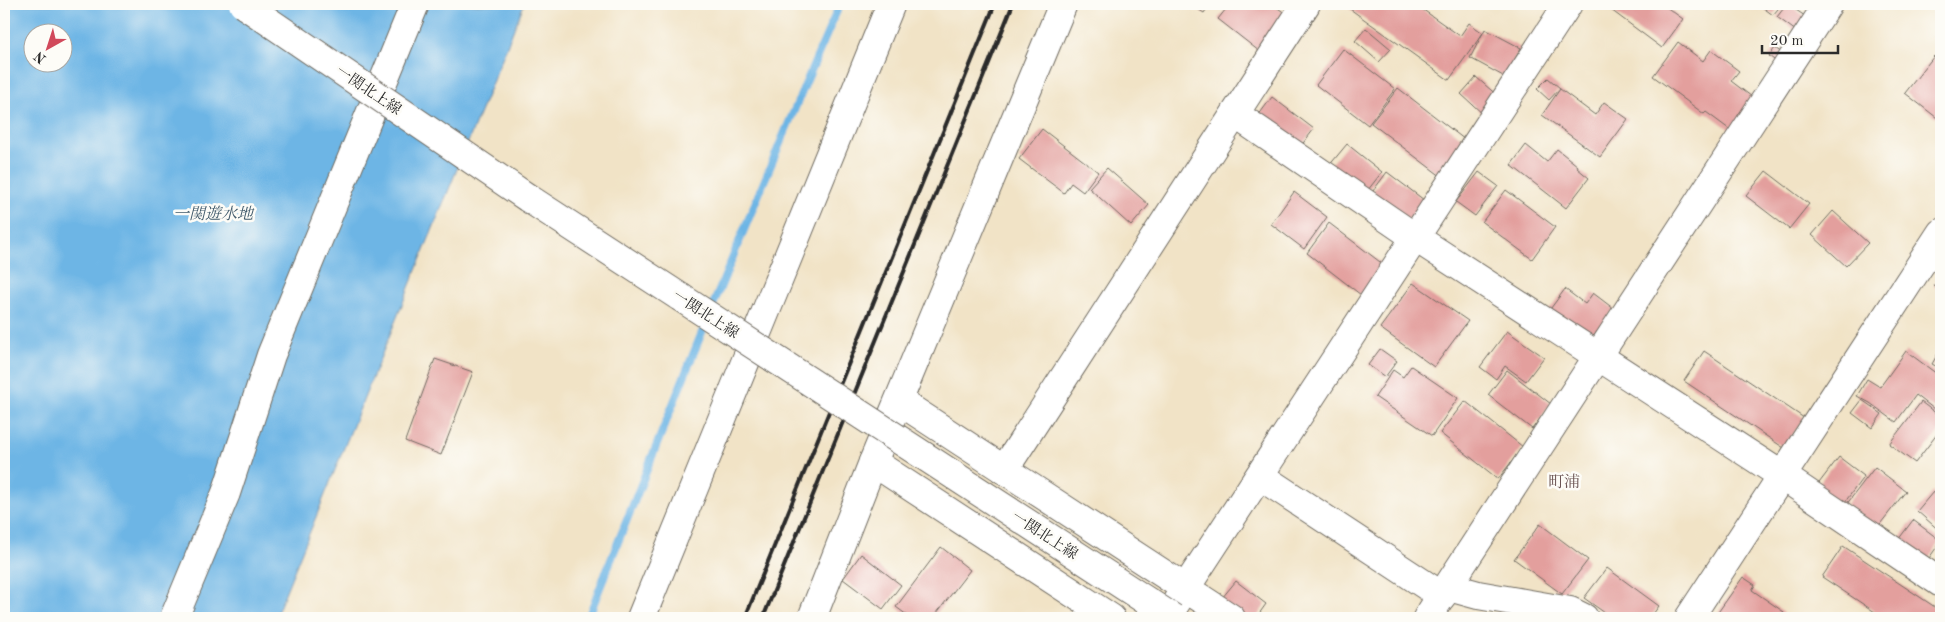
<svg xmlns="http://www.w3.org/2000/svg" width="1945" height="622" font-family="'Old Standard TT','Noto Serif JP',serif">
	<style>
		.water { fill: #6db5e5; stroke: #4c7088; fill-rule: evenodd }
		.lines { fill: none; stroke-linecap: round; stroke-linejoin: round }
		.stream { stroke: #6db5e5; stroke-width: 8 }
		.building { fill: #e39f9d }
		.minor-casing { stroke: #706b61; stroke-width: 30 }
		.primary-casing { stroke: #706b61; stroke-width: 30 }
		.minor { stroke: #fff; stroke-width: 28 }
		.primary { stroke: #fff; stroke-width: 28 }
		.rail { stroke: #2b2b2b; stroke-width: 4 }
		.primary-bridge-casing { stroke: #706b61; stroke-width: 30; stroke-linecap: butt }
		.primary-bridge { stroke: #fff; stroke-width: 28 }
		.labels { text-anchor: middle; stroke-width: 5; stroke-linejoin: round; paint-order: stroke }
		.street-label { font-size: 15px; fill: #2b2b2b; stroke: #fdfcf7 }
		.water-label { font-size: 16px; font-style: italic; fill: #425b6c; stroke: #fdfcf7 }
		.neighbourhood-label { font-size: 16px; fill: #6b5453; stroke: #fdfcf7 }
	</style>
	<rect width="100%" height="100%" fill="#fdfcf7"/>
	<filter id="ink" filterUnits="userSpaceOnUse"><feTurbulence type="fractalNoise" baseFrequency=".02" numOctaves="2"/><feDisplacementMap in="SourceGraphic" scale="10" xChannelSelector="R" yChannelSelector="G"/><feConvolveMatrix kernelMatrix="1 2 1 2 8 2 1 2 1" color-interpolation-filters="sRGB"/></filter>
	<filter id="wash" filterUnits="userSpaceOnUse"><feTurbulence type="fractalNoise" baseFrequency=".0096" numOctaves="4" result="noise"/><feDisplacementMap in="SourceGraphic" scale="20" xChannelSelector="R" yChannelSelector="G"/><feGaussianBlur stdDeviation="1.12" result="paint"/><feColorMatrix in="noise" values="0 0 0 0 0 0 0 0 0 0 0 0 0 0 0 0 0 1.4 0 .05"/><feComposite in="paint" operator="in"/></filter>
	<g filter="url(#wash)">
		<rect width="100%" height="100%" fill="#f1e3c6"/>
		<!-- water -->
		<path class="water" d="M4 4H524L275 618H4ZM32 32H62V62H32Z"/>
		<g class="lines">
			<!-- stream -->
			<path class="stream" d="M588 618C669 413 751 207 840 4"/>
		</g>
		<g id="blocks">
			<!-- building -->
			<g class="building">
				<polygon points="1190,4 1210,4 1204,13"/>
				<polygon points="1230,4 1272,4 1292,18 1264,55 1218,19"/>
				<polygon points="1343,4 1415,4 1460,36 1469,23 1483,33 1449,80"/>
				<polygon points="1603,4 1662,4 1683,19 1662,48"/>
				<polygon points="1758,4 1782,4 1773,15"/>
				<polygon points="1787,4 1811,20 1800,34 1777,17"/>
				<polygon points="1366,28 1391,49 1379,62 1355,41"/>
				<polygon points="1485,29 1521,48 1505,77 1470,58"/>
				<polygon points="1678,42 1703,61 1711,50 1739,71 1731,81 1760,103 1737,135 1706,112 1704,114 1653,76"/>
				<polygon points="1775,48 1789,58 1783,67 1769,56"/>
				<polygon points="1343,49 1395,89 1368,125 1316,85"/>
				<polygon points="1934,56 1941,62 1941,121 1905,93"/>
				<polygon points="1476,77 1499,97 1484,115 1461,94"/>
				<polygon points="1548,78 1560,88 1549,100 1537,89"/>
				<polygon points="1398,88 1469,143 1442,177 1371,123"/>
				<polygon points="1560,89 1595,115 1604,102 1628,119 1600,157 1542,115"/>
				<polygon points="1272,97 1314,129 1297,151 1255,120"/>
				<polygon points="1042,129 1098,172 1083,192 1071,183 1064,193 1019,159"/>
				<polygon points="1347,144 1382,172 1364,195 1328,167"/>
				<polygon points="1526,145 1547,162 1557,149 1578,166 1577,168 1589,178 1566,208 1511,165"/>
				<polygon points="1107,168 1149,205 1131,226 1089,188"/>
				<polygon points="1766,171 1809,204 1789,229 1746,196"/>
				<polygon points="1387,172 1424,200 1404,227 1367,199"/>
				<polygon points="1479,172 1498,186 1475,216 1456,202"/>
				<polygon points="1506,190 1555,227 1532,259 1482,222"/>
				<polygon points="1294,192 1327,217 1304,249 1271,224"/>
				<polygon points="1833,211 1868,243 1846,266 1812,235"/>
				<polygon points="1329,223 1384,265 1361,295 1307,253"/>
				<polygon points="1941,277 1941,291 1934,286"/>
				<polygon points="1413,283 1468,321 1434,367 1380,328"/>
				<polygon points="1565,289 1585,304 1593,293 1614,309 1586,346 1545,316"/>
				<polygon points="1507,331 1544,357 1526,381 1505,366 1496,379 1480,367"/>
				<polygon points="1941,348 1941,369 1932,364"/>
				<polygon points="1380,349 1397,361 1385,377 1368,365"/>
				<polygon points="1704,351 1804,418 1784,448 1684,381"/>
				<polygon points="1906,351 1941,377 1941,399 1934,409 1916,395 1896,422 1870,403 1857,396 1867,379 1880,387"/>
				<polygon points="435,359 473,372 441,455 405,441"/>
				<polygon points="1411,366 1458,398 1432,436 1375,397 1393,370 1403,377"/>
				<polygon points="1507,370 1551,404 1532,429 1488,395"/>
				<polygon points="1862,400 1882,414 1872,428 1852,413"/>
				<polygon points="1465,401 1523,447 1498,479 1440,433"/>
				<polygon points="1921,402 1941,417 1941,429 1915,463 1889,444"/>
				<polygon points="1839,457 1864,476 1842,506 1816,487"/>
				<polygon points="1875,467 1906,491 1877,528 1846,505"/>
				<polygon points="1933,492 1941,499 1941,532 1917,511"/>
				<polygon points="1913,520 1941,541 1927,561 1898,540"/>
				<polygon points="1540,524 1588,560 1562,594 1514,559"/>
				<polygon points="1843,546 1941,611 1941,618 1884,618 1822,577"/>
				<polygon points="941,547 970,570 933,618 911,618 896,607"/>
				<polygon points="861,554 901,585 883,609 843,579"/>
				<polygon points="1607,568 1659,606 1650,618 1612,618 1584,598"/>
				<polygon points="1743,577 1755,585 1752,590 1784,612 1779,618 1714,618"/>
				<polygon points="1236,581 1266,604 1256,618 1236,618 1217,604"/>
			</g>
		</g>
	</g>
	<g filter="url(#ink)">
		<use href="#blocks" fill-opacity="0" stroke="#706b61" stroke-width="1"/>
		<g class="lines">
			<defs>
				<g id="minor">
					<polyline points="1235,114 1416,238 1781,475 1941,583"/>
					<polyline points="899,401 1231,618"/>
					<polyline points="873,462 1111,618"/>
					<polyline points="1004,470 1306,4"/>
					<polyline points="1260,476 1442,596"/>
					<polyline points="1449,587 1478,595 1570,611 1584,618"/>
					<polyline points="174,618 226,493 271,355 415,4"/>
					<polyline points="641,618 891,4"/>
					<polyline points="812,618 873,462 1063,4"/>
					<polyline points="1166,618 1568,4"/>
					<polyline points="1427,618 1828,4"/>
					<polyline points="1689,618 1941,233"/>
				</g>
				<polyline id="primary" points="528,198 680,297"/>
			</defs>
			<!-- minor casing -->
			<use href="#minor" class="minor-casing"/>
			<!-- primary casing -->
			<use href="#primary" class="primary-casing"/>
			<!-- minor -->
			<use href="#minor" class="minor"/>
			<!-- primary -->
			<use href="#primary" class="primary"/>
			<!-- rail -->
			<g class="rail">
				<polyline points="745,618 995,4"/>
				<polyline points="763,618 1013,4"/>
			</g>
			<defs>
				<g id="primary-bridge">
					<polyline points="243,4 528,198"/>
					<polyline points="680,297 1173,618"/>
				</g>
			</defs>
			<!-- primary-bridge casing -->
			<use href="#primary-bridge" class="primary-bridge-casing"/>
			<!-- primary-bridge -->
			<use href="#primary-bridge" class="primary-bridge"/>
		</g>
	</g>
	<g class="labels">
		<!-- street labels -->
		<g class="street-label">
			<text transform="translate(369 90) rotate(34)" y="5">一関北上線</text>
			<text transform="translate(706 314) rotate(33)" y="5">一関北上線</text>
			<text transform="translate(1045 535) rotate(33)" y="5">一関北上線</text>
		</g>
		<!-- water labels -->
		<g class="water-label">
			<text x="213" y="219">一関遊水地</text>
		</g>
		<!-- neighbourhood labels -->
		<g class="neighbourhood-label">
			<text x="1564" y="487">町浦</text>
		</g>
	</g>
	<!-- margin -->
	<rect width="1945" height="622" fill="none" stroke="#fdfcf7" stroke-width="20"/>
	<!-- north arrow -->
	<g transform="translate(48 48) rotate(219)"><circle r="24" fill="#fdfcf7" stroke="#a9a8a5"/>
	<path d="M0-4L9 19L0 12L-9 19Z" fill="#d1495b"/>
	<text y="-8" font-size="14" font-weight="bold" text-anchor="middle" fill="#2b2b2b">N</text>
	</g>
	<!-- scale -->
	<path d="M1762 45v8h76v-8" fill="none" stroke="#2b2b2b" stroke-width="2.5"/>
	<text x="1770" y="45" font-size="15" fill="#2b2b2b" stroke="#fdfcf7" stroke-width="4" paint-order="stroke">20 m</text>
</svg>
